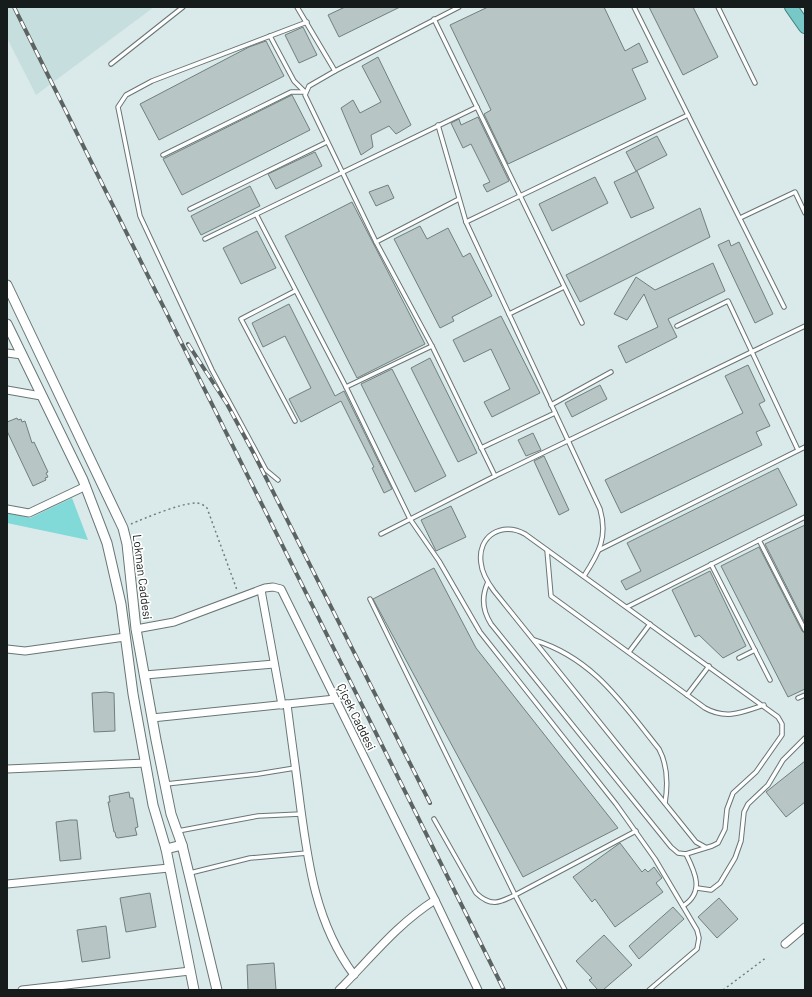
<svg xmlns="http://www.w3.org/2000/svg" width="812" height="997" font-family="Barlow,sans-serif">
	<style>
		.built { fill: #c6dfde }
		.green { fill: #81dad7 }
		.building { fill: #b7c6c5; stroke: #717f7e }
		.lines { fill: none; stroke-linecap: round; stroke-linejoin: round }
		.service-casing { stroke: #687675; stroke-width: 5.5 }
		.minor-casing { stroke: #687675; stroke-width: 9 }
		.tertiary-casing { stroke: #687675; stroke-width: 11 }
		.trunk-casing { stroke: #3f8281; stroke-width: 14 }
		.path { stroke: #747d7d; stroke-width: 1.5; stroke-dasharray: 2 3; stroke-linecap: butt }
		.service { stroke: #fff; stroke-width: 3.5 }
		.minor { stroke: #fff; stroke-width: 7 }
		.tertiary { stroke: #fff; stroke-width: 9 }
		.trunk { stroke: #77c8c6; stroke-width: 12 }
		.rail-casing { stroke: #5b6363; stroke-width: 4 }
		.rail { stroke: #fff; stroke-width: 2.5; stroke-dasharray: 8; stroke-linecap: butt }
		.labels { text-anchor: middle; stroke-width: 3.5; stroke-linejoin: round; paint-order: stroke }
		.street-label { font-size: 12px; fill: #161b1b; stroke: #fff }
	</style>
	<rect width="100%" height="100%" fill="#dae9e9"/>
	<!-- built -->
	<polygon class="built" points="7,7 154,7 36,95 7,38"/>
	<!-- green -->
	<polygon class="green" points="72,498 88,540 7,523 7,513 30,518"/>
	<!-- building -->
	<g class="building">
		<polygon points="345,7 400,7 339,37 328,15"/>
		<polygon points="488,7 604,7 625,51 639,43 648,62 632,69 646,99 508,164 484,114 491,110 450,25"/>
		<polygon points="649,7 693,7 718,57 683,75"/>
		<polygon points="303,27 317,55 299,63 285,35"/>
		<polygon points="266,41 284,76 159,140 140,104 249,47"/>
		<polygon points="378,57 411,125 396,134 389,126 371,135 373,147 361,155 341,108 353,100 360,113 381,102 362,66"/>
		<polygon points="292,95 310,130 182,195 163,159"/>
		<polygon points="478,117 509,181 487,192 483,185 490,182 471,144 463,148 451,123 459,119 461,125"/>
		<polygon points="657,136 667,155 636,171 626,152"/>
		<polygon points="315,152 322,166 276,189 268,174"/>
		<polygon points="637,171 654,208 631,218 614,182"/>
		<polygon points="595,177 608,203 552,231 539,204"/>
		<polygon points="388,185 394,198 376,206 369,192"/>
		<polygon points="250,186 260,206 201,235 191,216"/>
		<polygon points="352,202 425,344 357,378 285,236"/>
		<polygon points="700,208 710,237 580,302 566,275"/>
		<polygon points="420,226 427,239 448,228 463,257 470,253 492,296 452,317 454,321 440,328 394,239"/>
		<polygon points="257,231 276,268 241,284 223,248"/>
		<polygon points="729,240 731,246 739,242 773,314 755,323 718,245"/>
		<polygon points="713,263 725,291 668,319 677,337 626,363 618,346 658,327 644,294 627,320 614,314 636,277 655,290"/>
		<polygon points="289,304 335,396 344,391 392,489 384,493 372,468 374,467 341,401 301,422 289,399 311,388 285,336 263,347 252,323"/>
		<polygon points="501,316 540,393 492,417 484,402 510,389 491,349 464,362 453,340"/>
		<polygon points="430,358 477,453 458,462 411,368"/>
		<polygon points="748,365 765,401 759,404 770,426 756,432 762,445 621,513 605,480 743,413 725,376"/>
		<polygon points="392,369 446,476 415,492 361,384"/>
		<polygon points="600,385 607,399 572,417 565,403"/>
		<polygon points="17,418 18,420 21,419 22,422 25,421 32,443 34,442 48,472 46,473 48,477 45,478 46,480 33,486 7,431 7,422"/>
		<polygon points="533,433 541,450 526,456 518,440"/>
		<polygon points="544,456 569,510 559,515 534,461"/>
		<polygon points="778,468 797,505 626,590 621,581 641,571 627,543"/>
		<polygon points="451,506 466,537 436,551 421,520"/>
		<polygon points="805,525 805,623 765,544"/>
		<polygon points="759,547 802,631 805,633 805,689 788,697 721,566"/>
		<polygon points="434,568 476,648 618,828 523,877 373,599"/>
		<polygon points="710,571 746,646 723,658 699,635 695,637 672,590"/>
		<polygon points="106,692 114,693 115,731 94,732 92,693"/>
		<polygon points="805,761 805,802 786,817 766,792"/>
		<polygon points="129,792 130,798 133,798 138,827 135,828 137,835 118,838 116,837 115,832 114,832 108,802 110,802 109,796"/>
		<polygon points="70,820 77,820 81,859 60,861 56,822"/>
		<polygon points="620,843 642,872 645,869 648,872 654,867 662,878 656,883 663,892 615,927 595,899 592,902 573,877"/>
		<polygon points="150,893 156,927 126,932 120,898"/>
		<polygon points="719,898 738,919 717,938 698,917"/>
		<polygon points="673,907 684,919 639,959 629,946"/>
		<polygon points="106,926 110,958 82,962 77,930"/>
		<polygon points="604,935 632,965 603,990 598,990 589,980 592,978 576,961"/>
		<polygon points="274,963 276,990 248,990 247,965"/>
	</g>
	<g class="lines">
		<defs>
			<g id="service">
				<polyline points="297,7 335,71"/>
				<polyline points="459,7 335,71 309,86 305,95 376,242 432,346 495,476"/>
				<polyline points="634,7 784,307"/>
				<polyline points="718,7 755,83"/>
				<polyline points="434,19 582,323"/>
				<polyline points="270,36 294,81 305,92"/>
				<polyline points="111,64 183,7"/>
				<path d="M438 125 466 222 600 509C608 537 599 553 584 576"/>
				<polyline points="163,155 291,92 305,92"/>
				<polyline points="190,209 327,142"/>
				<polyline points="256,214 346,387 410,519 439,561 480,632 616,804 655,859 697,930 699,938 697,949 649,990"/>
				<polyline points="740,218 795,192 805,213"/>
				<polyline points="466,222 688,115"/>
				<polyline points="205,239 477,107"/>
				<polyline points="376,242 459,199"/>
				<polyline points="509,314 564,287"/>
				<polyline points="677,326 728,301 798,450"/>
				<polyline points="346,387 432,346"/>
				<polyline points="551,405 611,372"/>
				<polyline points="295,421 241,319 295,291"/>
				<polyline points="481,448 555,413"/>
				<polyline points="278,480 266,470 212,370 140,216 118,107 126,95 152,81 307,22"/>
				<polyline points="381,534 495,476 805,326"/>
				<polyline points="759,540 805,630"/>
				<path d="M547 550 551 596 705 708C726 720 743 712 764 705"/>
				<polyline points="599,550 805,447"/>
				<polyline points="711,564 770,680"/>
				<path d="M488 582C481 597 482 610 491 624L671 847 678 853 686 854 712 846 718 843 725 829 727 809 733 793 756 772 782 735V724L778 717 525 534C502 521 477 536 481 563 482 574 488 583 494 591L696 842 705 847"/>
				<polyline points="370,599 515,895 565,990"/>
				<polyline points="627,607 805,517"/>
				<path d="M534 640C593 658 622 703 659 749 668 766 668 785 665 803"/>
				<polyline points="629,652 650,624"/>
				<polyline points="739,658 755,650"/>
				<polyline points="687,695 709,666"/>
				<polyline points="798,698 805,695"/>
				<polyline points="166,784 258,774 295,768"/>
				<path d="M434 819 476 893C491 907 499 903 515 895L636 831"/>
				<polyline points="178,831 258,816 301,814"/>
				<polyline points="190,873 250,858 307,853"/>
				<polyline points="697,888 711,890 720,883 735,858 741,841 744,812 748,804 768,785 783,760 805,738"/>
				<path d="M683 906C705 892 695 872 686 854"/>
			</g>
			<g id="minor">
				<polyline points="7,353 22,355"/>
				<polyline points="7,390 41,396"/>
				<polyline points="7,509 29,513 86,486"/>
				<polyline points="261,590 282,705"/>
				<polyline points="136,629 174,622 265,588 273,587 281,589 435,900 478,990"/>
				<polyline points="7,649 25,651 125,637"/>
				<polyline points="145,675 274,664"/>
				<path d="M287 704C291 737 296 770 300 803 308 864 316 924 354 975"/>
				<polyline points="152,718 335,699"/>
				<polyline points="7,769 146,763"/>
				<polyline points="7,884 169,868"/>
				<polyline points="785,944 805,927"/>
				<polyline points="22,990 190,971"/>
				<path d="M339 990C371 958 396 925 435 900"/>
			</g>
			<g id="tertiary">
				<polyline points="7,285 123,528 127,544 136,629 156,740 171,814 182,845"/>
				<polyline points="7,324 83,480 107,543 121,604 133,694 153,805 166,849"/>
				<polyline points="194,990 166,849 182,845 217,990"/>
			</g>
			<polyline id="trunk" points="791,7 805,27"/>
		</defs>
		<!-- service casing -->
		<use href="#service" class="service-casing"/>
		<!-- minor casing -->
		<use href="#minor" class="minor-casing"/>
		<!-- tertiary casing -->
		<use href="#tertiary" class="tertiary-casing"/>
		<!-- trunk casing -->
		<use href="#trunk" class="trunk-casing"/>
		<!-- path -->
		<g class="path">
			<path d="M131 524C145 518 181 503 196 503 200 503 204 505 207 508L237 590"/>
			<polyline points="723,990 767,957"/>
		</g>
		<!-- service -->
		<use href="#service" class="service"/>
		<!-- minor -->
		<use href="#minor" class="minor"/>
		<!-- tertiary -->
		<use href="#tertiary" class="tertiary"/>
		<!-- trunk -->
		<use href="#trunk" class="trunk"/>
		<defs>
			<g id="rail">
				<polyline points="14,7 504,990"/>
				<polyline points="188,344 227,404 254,454 430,803"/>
			</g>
		</defs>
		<!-- rail casing -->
		<use href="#rail" class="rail-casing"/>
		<!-- rail -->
		<use href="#rail" class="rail"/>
	</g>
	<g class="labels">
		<!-- street labels -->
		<g class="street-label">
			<text transform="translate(142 577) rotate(83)" y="4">Lokman Caddesi</text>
			<text transform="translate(356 717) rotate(64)" y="4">Çiçek Caddesi</text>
		</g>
	</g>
	<!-- border -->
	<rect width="812" height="997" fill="none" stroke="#161b1b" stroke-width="16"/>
</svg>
